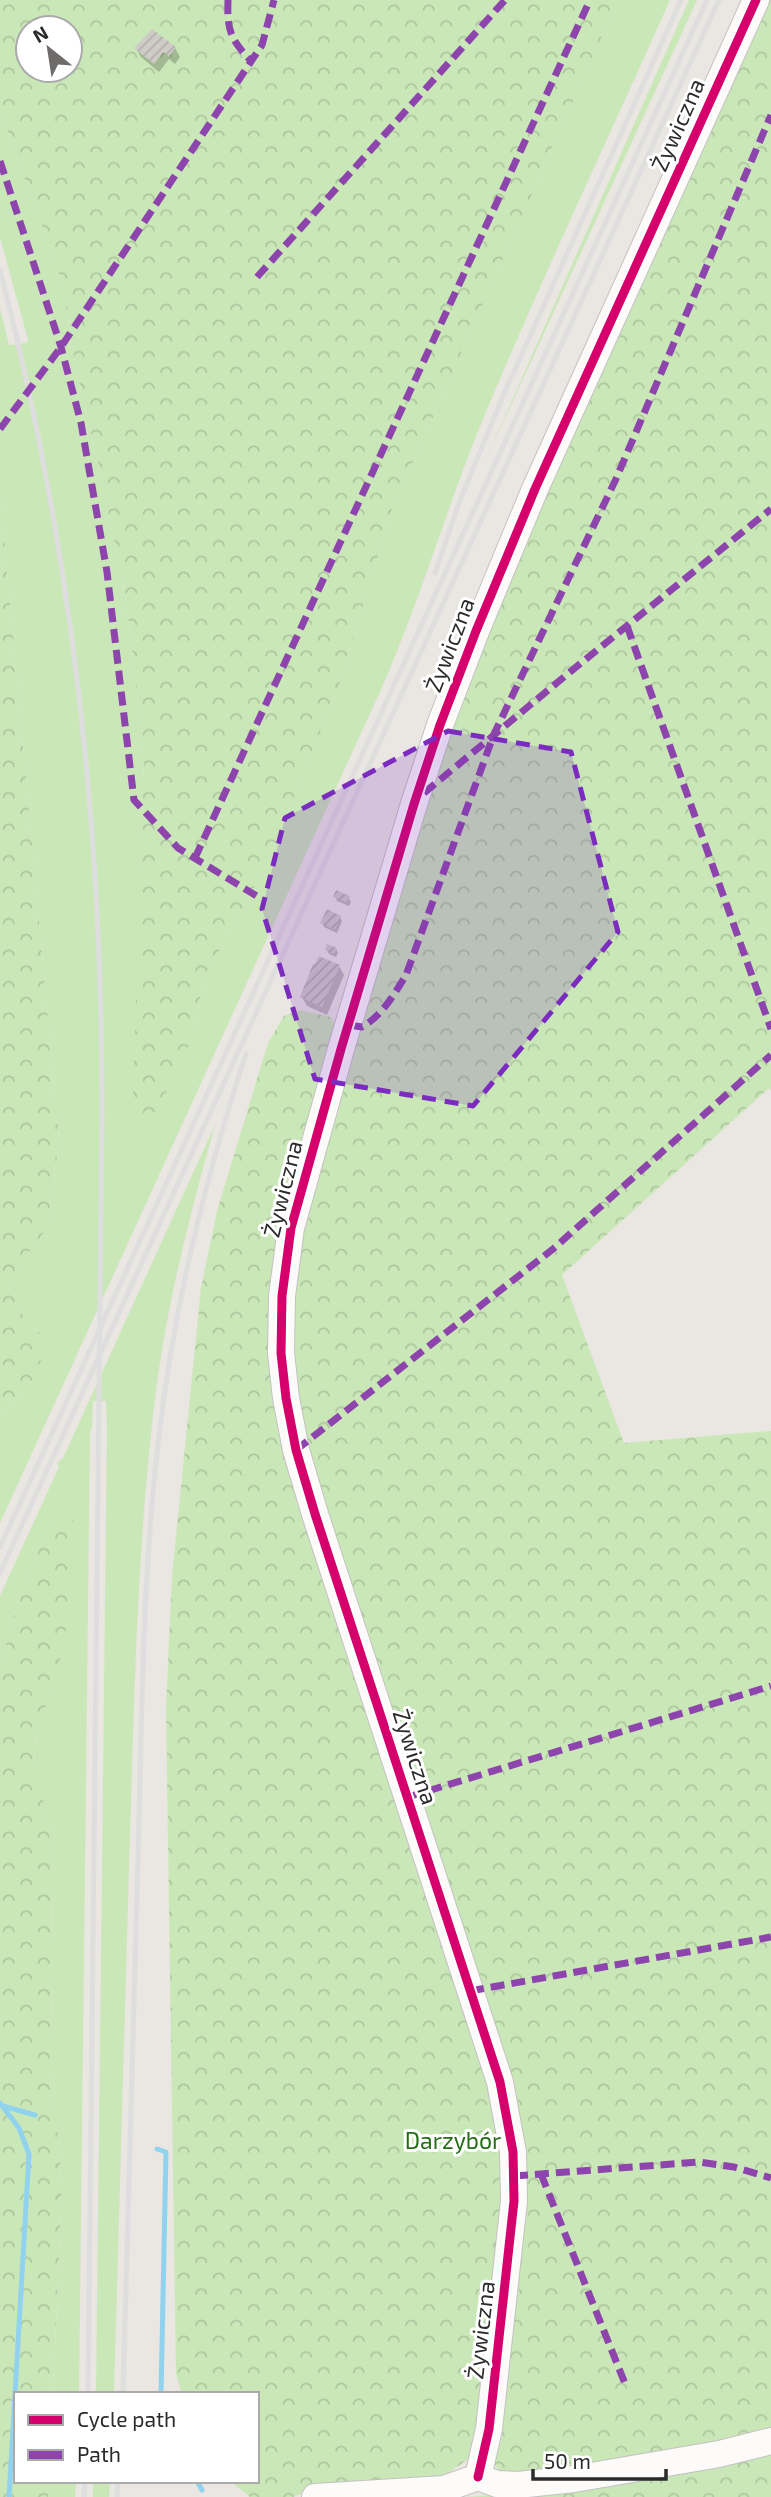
<svg xmlns="http://www.w3.org/2000/svg" width="771" height="2497" font-family="'Exo 2',sans-serif">
	<style>
		.grass { fill: #cae7b8 }
		.forest { fill: url(#forest-crowns); fill-rule: evenodd }
		.shadow { fill: #0003 }
		.lines { fill: none; stroke-linecap: round; stroke-linejoin: round }
		.stream { stroke: #91d3ef; stroke-width: 5 }
		.building { fill: url(#building-hatch) }
		.minor-casing { stroke: #c3c2c2; stroke-width: 28 }
		.minor { stroke: #fcfbfa; stroke-width: 26 }
		.rail { stroke: #dededf; stroke-width: 5 }
		.quiet { stroke: #8e44ad; stroke-width: 7; stroke-dasharray: 14 7; stroke-linecap: butt }
		.cycleway-casing { stroke: #fff; stroke-width: 13 }
		.cycleway { stroke: #d6006c; stroke-width: 9 }
		.marked { fill: #7b2cbf; fill-opacity: 0.2; stroke: #7b2cbf; stroke-width: 5; stroke-dasharray: 14 9; stroke-linejoin: round }
		.labels { text-anchor: middle; stroke-width: 6; stroke-linejoin: round; paint-order: stroke }
		.street-label { font-size: 23px; fill: #2b2b2b; stroke: #fff }
		.park-label { font-size: 23px; fill: #266d17; stroke: #fff }
	</style>
	<defs>
		<pattern id="forest-crowns" width="20" height="18" patternUnits="userSpaceOnUse" patternTransform="scale(1.75)"><rect width="20" height="18" fill="#cae7b8"/><path d="M2 6a3 3 0 1 1 6 0M12 15a3 3 0 1 1 6 0" fill="none" stroke="#aec69e"/></pattern>
		<pattern id="building-hatch" width="6" height="6" patternUnits="userSpaceOnUse" patternTransform="scale(1.75)"><rect width="6" height="6" fill="#cfccc8"/><path d="M-1 1l2-2M0 6l6-6M5 7l2-2" fill="none" stroke="#b2afac"/></pattern>
	</defs>
	<rect width="100%" height="100%" fill="#eae6e1"/>
	<!-- grass -->
	<g class="grass">
		<path d="M618 0H670C609 137 544 273 486 412 448 502 422 596 383 685L0 1523V1416L1 1413 27 1390 39 1332 18 1310 11 1286 22 1261 48 1227 59 1140 0 493V308L9 345 26 343 28 340 0 237V110L62 283 76 369 96 452 126 599 144 752 140 882 193 1037 204 978 267 864 342 678 392 509Z"/>
		<polygon points="689,0 697,0 483,466"/>
		<path d="M215 1125C189 1217 165 1311 154 1407 136 1560 134 1714 129 1868 124 2043 119 2218 114 2394H96L107 1429 106 1401H93L92 1428 90 1431 79 2394H53L62 2185 51 2057 53 1871 47 1814 34 1769 36 1727 55 1685 52 1516 14 1615 0 1667V1596L59 1467 57 1463 63 1458Z"/>
		<polygon points="49,2481 76,2481 75,2497 48,2497"/>
		<polygon points="93,2481 110,2481 109,2497 93,2497"/>
	</g>
	<!-- forest -->
	<g class="forest">
		<path d="M0 0H618L392 509 342 678 267 864 204 978 193 1037 157 1111 147 1115 137 1112 133 1094 144 752 126 599 96 452 76 369 62 283 0 110ZM28 28H70V70H28Z"/>
		<polygon points="765,0 771,0 771,1091 769,1088 562,1275 624,1443 771,1431 771,2433 517,2476 499,2471 494,2463 522,2199 316,1489 294,1402 293,1264 356,1029 472,660"/>
		<polygon points="0,493 59,1140 48,1227 22,1261 11,1286 18,1310 39,1332 42,1358 27,1390 1,1413 0,1416"/>
		<polygon points="301,1010 331,1017 339,1032 274,1358 498,2109 507,2200 474,2449 467,2460 444,2476 316,2488 293,2497 250,2497 230,2481 257,2481 257,2394 182,2394 176,2374 166,1708 172,1576 201,1288 217,1211 268,1043 284,1016"/>
		<polygon points="62,1510 70,1511 74,1519 66,1631 55,1685 36,1727 34,1768 47,1814 53,1871 51,2057 62,2185 53,2394 16,2394 16,2481 49,2481 48,2497 0,2497 0,1667 14,1615 52,1516"/>
		<polygon points="771,2448 771,2497 466,2497 519,2493"/>
	</g>
	<!-- shadow -->
	<g class="shadow">
		<polygon points="136,48 175,48 180,57 175,64 169,59 159,72 141,57"/>
		<polygon points="335,897 349,898 351,902 349,906 337,901"/>
		<polygon points="340,917 342,921 337,933 324,927 322,923"/>
		<polygon points="336,949 338,953 336,957 329,954 327,950"/>
		<polygon points="339,966 344,975 327,1015 307,1006 302,997"/>
	</g>
	<g class="lines">
		<!-- stream -->
		<g class="stream">
			<polyline points="0,2103 19,2128 29,2154 9,2497"/>
			<polyline points="3,2106 35,2115"/>
			<polyline points="157,2149 166,2152 161,2394"/>
			<polyline points="197,2481 202,2490"/>
		</g>
	</g>
	<!-- building -->
	<g class="building">
		<polygon points="152,29 176,47 169,56 163,52 154,64 134,48"/>
		<polygon points="336,890 350,896 347,903 333,897"/>
		<polygon points="327,909 341,916 335,930 320,923"/>
		<polygon points="327,944 337,948 334,954 325,950"/>
		<polygon points="319,956 340,965 322,1007 300,997 313,964 315,964"/>
	</g>
	<g class="lines">
		<defs>
			<g id="minor">
				<polyline points="478,2477 489,2429 514,2201 513,2152 500,2082 315,1514 296,1450 286,1398 281,1353 282,1296 291,1228 341,1049 414,804 440,725 476,631 535,489 756,0"/>
				<polyline points="315,2497 444,2489 478,2477 497,2484 518,2485 574,2479 719,2454 771,2441"/>
			</g>
		</defs>
		<!-- minor casing -->
		<use href="#minor" class="minor-casing"/>
		<!-- minor -->
		<use href="#minor" class="minor"/>
		<!-- rail -->
		<g class="rail">
			<path d="M0 270C72 547 103 831 102 1118L88 2394"/>
			<polyline points="435,573 459,503 503,396 681,0"/>
			<polyline points="0,1547 707,0"/>
			<polyline points="0,1573 719,0"/>
			<path d="M123 2394C129 2215 133 2036 138 1858 142 1720 142 1581 158 1444 173 1311 204 1181 246 1054"/>
			<polyline points="84,2497 85,2481"/>
			<polyline points="117,2497 118,2481"/>
		</g>
		<!-- quiet -->
		<g class="quiet">
			<path d="M228 0C227 30 230 39 251 61"/>
			<polyline points="0,161 61,347 81,423 107,572 134,800 178,848 260,898"/>
			<polyline points="257,277 505,0"/>
			<polyline points="0,429 61,347 262,45 274,0"/>
			<polyline points="627,626 771,1029"/>
			<polyline points="424,793 570,672 771,509"/>
			<polyline points="195,858 590,0"/>
			<path d="M349 1025 362 1027C382 1016 395 993 406 975L494 734 616 479 771 115"/>
			<polyline points="296,1450 553,1249 771,1055"/>
			<polyline points="408,1797 771,1686"/>
			<polyline points="470,1991 771,1937"/>
			<polyline points="541,2174 626,2386"/>
			<polyline points="514,2176 699,2162 734,2167 771,2178"/>
		</g>
		<defs>
			<polyline id="cycleway" points="478,2477 489,2429 514,2201 513,2152 500,2082 315,1514 296,1450 286,1398 281,1353 282,1296 291,1228 341,1049 414,804 440,725 476,631 535,489 756,0"/>
		</defs>
		<!-- cycleway casing -->
		<use href="#cycleway" class="cycleway-casing"/>
		<!-- cycleway -->
		<use href="#cycleway" class="cycleway"/>
	</g>
	<!-- marked area -->
	<path class="marked" d="M448 731 571 752 618 932 473 1106 315 1079 262 909 285 818Z"/>
	<g class="labels">
		<!-- street labels -->
		<g class="street-label">
			<text transform="translate(678 125) rotate(-66)" y="8">Żywiczna</text>
			<text transform="translate(450 645) rotate(-69)" y="8">Żywiczna</text>
			<text transform="translate(283 1189) rotate(-76)" y="8">Żywiczna</text>
			<text transform="translate(415 1757) rotate(72)" y="8">Żywiczna</text>
			<text transform="translate(481 2330) rotate(-83)" y="8">Żywiczna</text>
		</g>
		<!-- park labels -->
		<g class="park-label">
			<text x="453" y="2149">Darzybór</text>
		</g>
	</g>
	<!-- legend -->
	<rect x="14" y="2392" width="245" height="91" fill="#ffffff" stroke="#aaaaaa" stroke-width="2"/>
	<rect x="28" y="2415" width="35" height="10" fill="#d6006c" stroke="#aaaaaa" stroke-width="2"/>
	<text x="77" y="2427" font-size="21" fill="#2b2b2b">Cycle path</text>
	<rect x="28" y="2450" width="35" height="10" fill="#8e44ad" stroke="#aaaaaa" stroke-width="2"/>
	<text x="77" y="2462" font-size="21" fill="#2b2b2b">Path</text>
	<!-- north arrow -->
	<g transform="translate(49 49) rotate(330)"><circle r="33" fill="#ffffff" stroke="#aaaaaa" stroke-width="2"/>
	<path d="M0-5L12 26L0 18L-12 26Z" fill="#6e6c6b"/>
	<text y="-10" font-size="19" font-weight="bold" text-anchor="middle" fill="#2b2b2b">N</text>
	</g>
	<!-- scale -->
	<path d="M533 2469v10h133v-10" fill="none" stroke="#2b2b2b" stroke-width="3.5"/>
	<text x="544" y="2469" font-size="21" fill="#2b2b2b" stroke="#ffffff" stroke-width="5" paint-order="stroke">50 m</text>
</svg>
